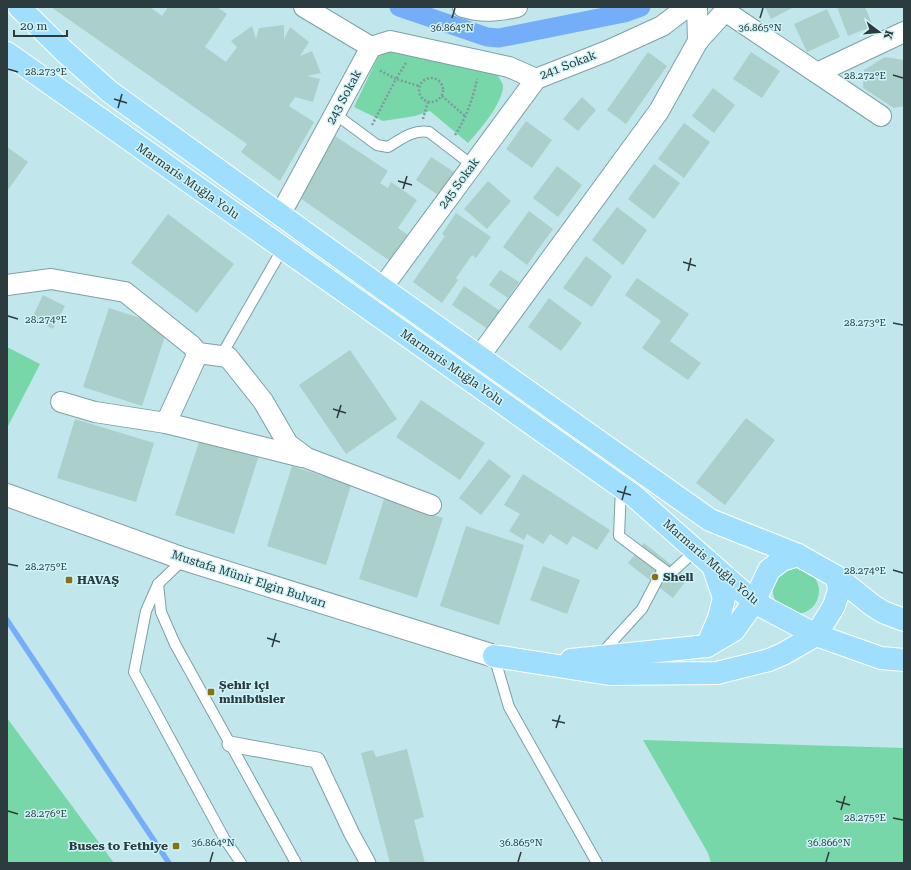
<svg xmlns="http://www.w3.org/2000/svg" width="911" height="870" font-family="'Roboto Serif',serif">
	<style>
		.green { fill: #77d7a8 }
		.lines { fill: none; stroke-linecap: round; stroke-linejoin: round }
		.stream { stroke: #74aef9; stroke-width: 5.5 }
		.canal { stroke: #74aef9; stroke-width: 19 }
		.building { fill: #abcfca }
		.service-casing { stroke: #7ca0a6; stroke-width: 12 }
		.pedestrian-casing { stroke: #7ca0a6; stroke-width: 17 }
		.minor-casing { stroke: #7ca0a6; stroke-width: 22 }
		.tertiary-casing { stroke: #7ca0a6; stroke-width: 24 }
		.trunk-casing { stroke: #fff; stroke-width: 24 }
		.path { stroke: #7e9a9e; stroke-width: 2.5; stroke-dasharray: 2 2; stroke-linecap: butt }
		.service { stroke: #fff; stroke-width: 10 }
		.pedestrian { stroke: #fff; stroke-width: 15 }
		.minor { stroke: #fff; stroke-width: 20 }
		.tertiary { stroke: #fff; stroke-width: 22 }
		.trunk { stroke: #a0defe; stroke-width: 22 }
		.ticks { fill: none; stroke: #2c3b3d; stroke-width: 1.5 }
		.poi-dot { fill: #8b7012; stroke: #cef4fa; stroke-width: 1.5 }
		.labels { text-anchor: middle; stroke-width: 3; stroke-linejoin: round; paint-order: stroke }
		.street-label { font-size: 12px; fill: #2c3b3d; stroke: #cef4fa }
		.poi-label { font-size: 12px; font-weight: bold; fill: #2c3b3d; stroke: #cef4fa; text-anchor: start }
		.ticks-label { font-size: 10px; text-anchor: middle; fill: #2c3b3d; stroke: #cef4fa; stroke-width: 3; stroke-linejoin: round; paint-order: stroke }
	</style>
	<rect width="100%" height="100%" fill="#c1e7ed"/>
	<!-- green -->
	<g class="green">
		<path d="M395 48 452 65 482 70 497 74C499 78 502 82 503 85 504 102 479 131 468 143L430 111 415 116 383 121 354 107 378 57Z"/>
		<polygon points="7,347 40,364 7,428"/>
		<circle cx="796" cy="591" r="23"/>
		<polygon points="7,718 114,863 7,863"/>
		<polygon points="643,740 904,748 904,863 711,863 708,853"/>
	</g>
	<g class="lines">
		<!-- stream -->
		<polyline class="stream" points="7,620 169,863"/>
		<!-- canal -->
		<polyline class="canal" points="399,7 487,37 499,38 624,13 641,7"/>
	</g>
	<!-- building -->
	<g class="building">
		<polygon points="51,7 150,7 162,16 168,7 217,7 227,14 205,47 226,62 237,47 231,41 252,26 256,39 259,28 284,25 284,39 290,27 309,42 300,56 312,51 321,73 307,76 320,79 313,102 295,97 289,106 314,122 280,181 241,152 247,144"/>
		<polygon points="765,7 794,7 771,19"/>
		<polygon points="837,7 865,7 873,26 848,36"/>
		<polygon points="827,9 840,37 807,52 794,24"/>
		<polygon points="648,52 667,66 626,124 607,110"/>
		<polygon points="751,52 780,71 762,98 733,79"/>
		<polygon points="885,57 904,60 904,106 894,108 863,88 864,70"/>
		<polygon points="713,88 735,105 714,133 692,116"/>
		<polygon points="582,97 596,110 578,131 563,119"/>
		<polygon points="526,121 552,140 532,168 506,149"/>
		<polygon points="684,123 710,142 684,178 658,159"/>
		<polygon points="332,134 388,171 380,183 388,188 391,182 417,200 398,228 408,235 390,261 293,193"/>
		<polygon points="7,147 28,162 7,191"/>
		<polygon points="431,157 454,172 438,195 416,180"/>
		<polygon points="654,164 680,183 654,219 628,199"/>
		<polygon points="557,166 582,185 558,217 533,198"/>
		<polygon points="488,181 511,201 487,229 464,209"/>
		<polygon points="617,207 647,230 623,265 592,240"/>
		<polygon points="529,211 553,229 527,265 503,247"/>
		<polygon points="456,213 491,237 476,258 472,255 456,278 458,280 442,303 413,282 445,236 442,234"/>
		<polygon points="168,214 234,264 197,313 131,263"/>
		<polygon points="586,256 612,276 592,307 563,288"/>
		<polygon points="500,270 519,282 508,298 489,285"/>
		<polygon points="637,278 689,314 670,341 701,363 688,380 642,348 661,321 625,295"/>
		<polygon points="464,286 503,313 491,331 452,305"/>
		<polygon points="43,295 65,306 53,329 32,318"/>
		<polygon points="549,298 582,323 561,351 528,327"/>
		<polygon points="109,308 168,327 142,406 83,387"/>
		<polygon points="350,350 397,419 346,454 299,385"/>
		<polygon points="421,400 485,443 460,480 396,437"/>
		<polygon points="746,418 775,440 725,505 696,483"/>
		<polygon points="75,419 154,443 136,502 57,478"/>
		<polygon points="201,436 259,455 234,534 175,515"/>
		<polygon points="489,459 511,476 481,515 459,498"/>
		<polygon points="292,466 351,485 326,565 267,546"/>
		<polygon points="523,474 610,530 597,550 573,536 567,545 550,534 543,544 527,534 524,540 509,531 520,514 504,505"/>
		<polygon points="384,499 443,518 417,598 359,579"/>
		<polygon points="466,526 524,545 499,625 440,606"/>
		<polygon points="644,543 688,578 673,598 628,563"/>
		<polygon points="543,566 580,580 567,614 530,600"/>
		<polygon points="407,749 424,817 414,820 425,863 390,863 361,753 373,750 376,757"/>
	</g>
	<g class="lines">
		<defs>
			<g id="service">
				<path d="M335 114 377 145 388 147C400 140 413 129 429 132L472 165"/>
				<polyline points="221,356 283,248"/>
				<polyline points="621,487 619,536 670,574 696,550"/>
				<polyline points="184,559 158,584 146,611 134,672 224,838 241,863"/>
				<polyline points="158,584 161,612 175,644 296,863"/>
				<polyline points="601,654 642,609 663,569"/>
				<polyline points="494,656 509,707 597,863"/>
			</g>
			<polyline id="pedestrian" points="230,744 317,760 352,834 368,863"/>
			<g id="minor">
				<path d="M463 7C482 13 498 11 517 7"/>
				<polyline points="724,7 725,11 881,116"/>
				<polyline points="698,41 725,11"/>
				<polyline points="371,47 390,41 509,67 536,79 607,51 662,26 687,7"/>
				<polyline points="817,73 904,32"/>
				<polyline points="280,215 371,47 304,7"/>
				<polyline points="7,285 51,279 125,292 191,345 198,353 228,357 263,401 288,444 307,458 431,505"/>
				<polyline points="382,288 536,79"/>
				<polyline points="479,357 659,111 698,41 697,7"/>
				<polyline points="61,402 95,412 166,423 198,353"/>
				<polyline points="166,423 302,457"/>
			</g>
			<polyline id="tertiary" points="7,495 184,559 494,656"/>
			<g id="trunk">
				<polyline points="19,7 65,52 110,92 382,288 710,520 798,555 837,577 872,605 883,612 904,620"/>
				<polyline points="7,53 634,496 754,602 816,635 881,658 904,660"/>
				<polyline points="707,646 734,630 754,602 769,570 782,560 798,555"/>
				<polyline points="494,656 609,674 717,673 769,660 783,654 816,635 834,606 839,590 837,577"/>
				<polyline points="571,660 707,646 719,618 724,598 713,566"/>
			</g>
		</defs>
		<!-- service casing -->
		<use href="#service" class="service-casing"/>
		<!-- pedestrian casing -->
		<use href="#pedestrian" class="pedestrian-casing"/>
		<!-- minor casing -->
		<use href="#minor" class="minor-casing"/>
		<!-- tertiary casing -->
		<use href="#tertiary" class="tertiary-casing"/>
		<!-- trunk casing -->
		<use href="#trunk" class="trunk-casing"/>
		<!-- path -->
		<g class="path">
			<polyline points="406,63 396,79 419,86"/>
			<circle cx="431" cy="90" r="12"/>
			<polyline points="442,96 465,116"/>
			<polyline points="423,119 428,102"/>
			<polyline points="372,125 396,79 379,70"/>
			<path d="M455 135C466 118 473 99 477 79"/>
		</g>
		<!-- service -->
		<use href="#service" class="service"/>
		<!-- pedestrian -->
		<use href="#pedestrian" class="pedestrian"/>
		<!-- minor -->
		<use href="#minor" class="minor"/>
		<!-- tertiary -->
		<use href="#tertiary" class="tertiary"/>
		<!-- trunk -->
		<use href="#trunk" class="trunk"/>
	</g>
	<!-- ticks -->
	<path class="ticks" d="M452 18 455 8M760 18 763 8M8 69 18 72M893 75 903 78M114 99 127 103M118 108 122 94M398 181 412 185M403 189 407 176M683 262 696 266M688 271 691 258M8 316 18 319M893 323 903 325M333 409 346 413M337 418 341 405M617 491 631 495M622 500 626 486M8 564 18 566M893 570 903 573M267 638 280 642M272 647 276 633M552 720 565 723M556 728 560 715M836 801 850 805M841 810 845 796M8 811 18 814M893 818 903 820M210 862 213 852M518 862 521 852M826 862 829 852"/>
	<!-- markers -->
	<g class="poi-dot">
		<circle cx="655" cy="577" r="4"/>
		<rect x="65" y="576" width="8" height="8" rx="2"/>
		<rect x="207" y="688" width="8" height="8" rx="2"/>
		<rect x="172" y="842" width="8" height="8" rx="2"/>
	</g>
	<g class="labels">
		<!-- street labels -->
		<g class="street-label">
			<text transform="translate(568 65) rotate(-21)" y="4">241 Sokak</text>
			<text transform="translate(344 97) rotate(-62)" y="4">243 Sokak</text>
			<text transform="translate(188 181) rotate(35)" y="4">Marmaris Muğla Yolu</text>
			<text transform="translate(459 183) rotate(-54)" y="4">245 Sokak</text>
			<text transform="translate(452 367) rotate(35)" y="4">Marmaris Muğla Yolu</text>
			<text transform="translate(711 562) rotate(41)" y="4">Marmaris Muğla Yolu</text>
			<text transform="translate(249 579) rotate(18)" y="4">Mustafa Münir Elgin Bulvarı</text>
		</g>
		<!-- poi labels -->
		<g class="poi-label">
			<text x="663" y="581">Shell</text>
			<text x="77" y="584">HAVAŞ</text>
			<text x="219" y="689">Șehir içi<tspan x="219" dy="14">minibüsler</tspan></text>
			<text x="168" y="850" text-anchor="end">Buses to Fethiye</text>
		</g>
	</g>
	<g class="ticks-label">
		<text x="452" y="31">36.864°N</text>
		<text x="760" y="31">36.865°N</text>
		<text x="46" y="75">28.273°E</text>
		<text x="865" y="79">28.272°E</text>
		<text x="46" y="323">28.274°E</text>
		<text x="865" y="326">28.273°E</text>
		<text x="46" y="570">28.275°E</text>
		<text x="865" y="574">28.274°E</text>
		<text x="46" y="817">28.276°E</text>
		<text x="865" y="821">28.275°E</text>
		<text x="213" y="846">36.864°N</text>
		<text x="521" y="846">36.865°N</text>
		<text x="829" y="846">36.866°N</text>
	</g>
	<!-- border -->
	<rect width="911" height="870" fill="none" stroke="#2c3b3d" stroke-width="16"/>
	<!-- north arrow -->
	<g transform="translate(879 32) rotate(106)" stroke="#cef4fa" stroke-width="3" paint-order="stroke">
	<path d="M0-3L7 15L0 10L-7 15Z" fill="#2c3b3d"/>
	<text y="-6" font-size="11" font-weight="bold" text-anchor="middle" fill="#2c3b3d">K</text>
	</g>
	<!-- scale -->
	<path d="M14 30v6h53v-6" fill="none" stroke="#2c3b3d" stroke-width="2"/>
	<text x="20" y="30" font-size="12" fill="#2c3b3d" stroke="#cef4fa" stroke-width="3" paint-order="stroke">20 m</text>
</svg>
